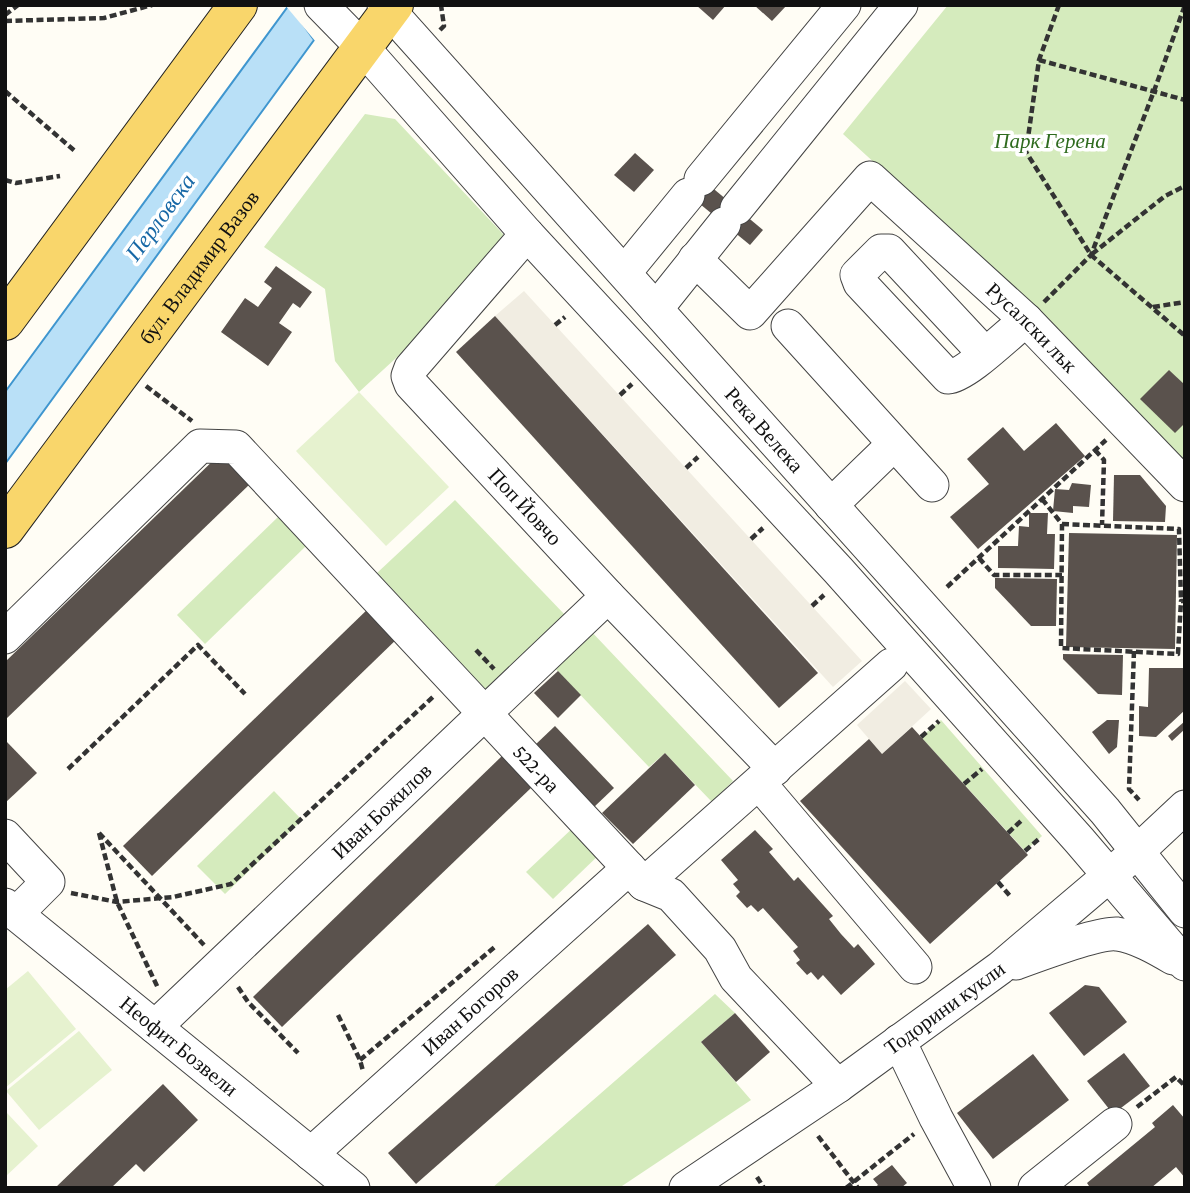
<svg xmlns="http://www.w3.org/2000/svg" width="1190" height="1193" font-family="'Crimson Pro',serif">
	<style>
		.green { fill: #d5ebbd }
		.pitch { fill: #e6f2cf }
		.plaza { fill: #f1ede2 }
		.water { fill: #b9e0f7; stroke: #3f96cf; stroke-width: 2 }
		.pier { fill: #fffdf5 }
		.building { fill: #5a524d }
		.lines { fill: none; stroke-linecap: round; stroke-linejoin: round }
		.minor-casing { stroke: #444; stroke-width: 35 }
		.major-casing { stroke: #222; stroke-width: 40 }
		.path { stroke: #333; stroke-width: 4.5; stroke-dasharray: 7 3.5; stroke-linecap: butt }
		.minor { stroke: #fff; stroke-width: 33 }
		.major { stroke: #f9d66b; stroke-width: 38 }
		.labels { text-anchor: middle; stroke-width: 7; stroke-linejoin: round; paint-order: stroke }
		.park-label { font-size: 21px; font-style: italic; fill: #2f6b1f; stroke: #fff }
		.street-label { font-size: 21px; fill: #111; stroke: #fff }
		.water-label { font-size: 23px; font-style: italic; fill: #1768a6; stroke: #fff }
	</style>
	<rect width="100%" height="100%" fill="#fffdf5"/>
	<!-- green -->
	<g class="green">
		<polygon points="948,5 1185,5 1185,471 1046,320 843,134"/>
		<polygon points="365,114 395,119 516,248 359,392 335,361 325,289 264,247"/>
		<polygon points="455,500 566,616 487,691 377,573"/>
		<polygon points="278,517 306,546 205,644 177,615"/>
		<polygon points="588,628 733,781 712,802 665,753 649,767 550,663"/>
		<polygon points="941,720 1042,836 1025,851 921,737"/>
		<polygon points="274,791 302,820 225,894 197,866"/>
		<polygon points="576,825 602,852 553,899 526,872"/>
		<polygon points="715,994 735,1013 701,1042 751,1100 619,1188 492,1188"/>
	</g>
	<!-- pitch -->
	<g class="pitch">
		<polygon points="359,392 449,487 386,546 296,451"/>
		<polygon points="28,971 76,1029 5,1088 5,990"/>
		<polygon points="79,1031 112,1070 39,1130 6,1091"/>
		<polygon points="7,1113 38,1146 5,1177 5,1115"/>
	</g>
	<!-- plaza -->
	<g class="plaza">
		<polygon points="524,291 862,661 833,687 495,316"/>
		<polygon points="905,681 931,709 882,754 857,725"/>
	</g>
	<!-- water -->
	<polygon class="water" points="289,5 314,40 5,464 5,392"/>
	<!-- pier -->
	<polygon class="pier" points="285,5 343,5 316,42"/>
	<!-- building -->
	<g class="building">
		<polygon points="696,5 726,5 713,20"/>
		<polygon points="754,5 787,5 772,21"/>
		<polygon points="635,153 654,170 634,192 614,175"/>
		<polygon points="691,170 763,230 750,245 678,186"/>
		<polygon points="276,266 312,292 300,308 293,303 279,323 292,332 268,366 221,332 245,298 258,307 272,288 264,282"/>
		<polygon points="495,316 818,673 779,708 456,352"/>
		<polygon points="1169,370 1185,385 1185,423 1175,433 1140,399"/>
		<polygon points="1056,423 1085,456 978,549 950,517 989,484 967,459 1003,427 1024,451"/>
		<polygon points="222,452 251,483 5,720 5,662"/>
		<polygon points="1114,475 1140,475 1166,506 1165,522 1113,521"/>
		<polygon points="1072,483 1091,485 1089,507 1073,506 1073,513 1053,511 1055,489 1069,490"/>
		<polygon points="1029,513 1048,513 1047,534 1055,534 1054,569 998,568 998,546 1018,546 1019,526 1029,527"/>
		<polygon points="1069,533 1177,535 1175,649 1066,647"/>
		<polygon points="995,578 1057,579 1056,626 1031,626 995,588"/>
		<polygon points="372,605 401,635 152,876 123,846"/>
		<polygon points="1063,654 1123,655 1122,695 1098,694 1063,659"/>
		<polygon points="1149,668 1185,668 1185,710 1156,737 1139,736 1139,706 1148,707"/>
		<polygon points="558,671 581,695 558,718 534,693"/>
		<polygon points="1107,720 1119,720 1117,747 1109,754 1092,732"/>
		<polygon points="1185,721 1185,729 1172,741 1168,736"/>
		<polygon points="555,726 614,788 593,808 534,746"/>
		<polygon points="912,727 1028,855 930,944 800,801 869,739 882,754"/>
		<polygon points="5,740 37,773 5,803"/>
		<polygon points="665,753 695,785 633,844 602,813"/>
		<polygon points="502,756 532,787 282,1027 253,997"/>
		<polygon points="755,830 773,849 769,852 794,881 798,877 833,916 829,919 841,934 854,948 858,944 875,964 841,995 823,975 818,980 811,972 807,975 796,963 800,960 793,951 798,947 763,908 758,912 751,905 747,908 736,896 740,892 733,884 738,880 721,860"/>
		<polygon points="648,924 676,955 416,1184 388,1153"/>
		<polygon points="1085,985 1099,987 1127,1022 1084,1056 1049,1013"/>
		<polygon points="735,1013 770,1052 736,1082 701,1042"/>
		<polygon points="1124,1053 1150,1086 1113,1114 1087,1081"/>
		<polygon points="1033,1054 1069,1100 993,1159 957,1113"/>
		<polygon points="163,1084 198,1120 144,1172 136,1164 111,1188 55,1188"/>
		<polygon points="1173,1105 1185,1119 1185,1178 1176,1167 1151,1188 1087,1188 1089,1186 1087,1183 1155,1127 1152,1123"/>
		<polygon points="892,1165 907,1183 901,1188 874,1188 878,1185 873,1179"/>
	</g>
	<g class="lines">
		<defs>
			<g id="minor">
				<polyline points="321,5 363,48 527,234 838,570 1079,840 1185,964"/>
				<path id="s1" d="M384 5 1105 811 1185 911"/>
				<polyline points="701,179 844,5"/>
				<polyline points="737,208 901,5"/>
				<path id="s2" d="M527 234 411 368 408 376 411 384 608 596 775 769"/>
				<path id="s3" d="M695 259 750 313 870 178 1026 320 1185 485"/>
				<polyline points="625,272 688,195"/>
				<polyline points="656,309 724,224"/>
				<polyline points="788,326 932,485"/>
				<path d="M985 354 889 251H881L857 275 860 283 948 377C966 376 1009 333 1026 320"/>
				<polyline points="831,505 894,444"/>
				<path id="s4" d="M5 637 200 446 236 447 629 868 644 884 671 895 720 949 736 978 838 1086"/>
				<polyline points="759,783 915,967"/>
				<polyline points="5,836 48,882 16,914"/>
				<polyline points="644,884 891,665"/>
				<path id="s5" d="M5 905 353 1188"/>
				<path d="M1016 963C1035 956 1100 932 1117 934 1137 937 1156 948 1173 958"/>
				<path id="s6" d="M155 1027 608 596"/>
				<polyline points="899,1041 936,1118 974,1188"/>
				<path id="s7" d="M311 1154 629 868"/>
				<path id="s8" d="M686 1188 838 1086 1000 968 1138 851 1185 807"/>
				<polyline points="1035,1188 1115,1124"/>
			</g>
			<g id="major">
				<polyline points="5,321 238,5"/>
				<path id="s9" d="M5 529 394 5"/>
			</g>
		</defs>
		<!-- minor casing -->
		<use href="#minor" class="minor-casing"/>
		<!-- major casing -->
		<use href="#major" class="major-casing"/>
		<!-- path -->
		<g class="path">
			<polyline points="1059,5 1039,60 1026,152 1091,255 1185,336"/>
			<polyline points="5,15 18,5"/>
			<polyline points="5,21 104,18 152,5"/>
			<polyline points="440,30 444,26 441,5"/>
			<polyline points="1039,60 1185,100"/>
			<polyline points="5,91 76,152"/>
			<polyline points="5,180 16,183 60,176"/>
			<polyline points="1092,254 1165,196 1185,186"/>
			<polyline points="1044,302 1091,255 1154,91 1185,5"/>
			<polyline points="1153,307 1185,302"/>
			<polyline points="555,325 565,317"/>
			<polyline points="146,386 192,421"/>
			<polyline points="620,395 632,384"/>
			<polyline points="1095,450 1104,460 1102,525"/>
			<polyline points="686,468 698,457"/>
			<polyline points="1042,499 1062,524 1061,648 1178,654 1181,601 1185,601"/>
			<polyline points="1062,524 1179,529 1181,601"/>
			<polyline points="751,539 763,528"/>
			<polyline points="979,558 994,575 1062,575"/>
			<polyline points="947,587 1106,440"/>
			<polyline points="812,606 824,595"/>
			<polyline points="476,650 494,669"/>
			<polyline points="1134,651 1129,789 1139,800"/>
			<polyline points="921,737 939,721"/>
			<polyline points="68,769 198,645 245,694"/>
			<polyline points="964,784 982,769"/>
			<polyline points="99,833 204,945"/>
			<polyline points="99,833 117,902 158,988"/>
			<polyline points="1008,833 1023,819"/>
			<polyline points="1025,851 1040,838"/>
			<polyline points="998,882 1010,896"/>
			<polyline points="71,893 117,902 173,897 231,884 434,696"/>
			<polyline points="238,987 248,1002 298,1053"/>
			<polyline points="338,1015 360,1060 363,1071"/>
			<polyline points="360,1060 496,946"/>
			<polyline points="1137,1107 1176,1077 1185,1086"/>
			<polyline points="818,1136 858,1188"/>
			<polyline points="757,1177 764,1188"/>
			<polyline points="846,1188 914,1134"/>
		</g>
		<!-- minor -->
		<use href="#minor" class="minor"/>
		<!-- major -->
		<use href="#major" class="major"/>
	</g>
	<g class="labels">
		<!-- park labels -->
		<g class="park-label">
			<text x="1050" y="148">Парк Герена</text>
		</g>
		<!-- street labels -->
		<g class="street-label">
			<text dy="7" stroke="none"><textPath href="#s9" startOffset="326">бул. Владимир Вазов</textPath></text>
			<text dy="7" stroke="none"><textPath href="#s3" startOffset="478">Русалски лък</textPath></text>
			<text dy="7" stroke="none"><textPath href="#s1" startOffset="570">Река Велека</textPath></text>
			<text dy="7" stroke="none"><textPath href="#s2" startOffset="362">Поп Йовчо</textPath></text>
			<text dy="7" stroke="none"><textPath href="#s4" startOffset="749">522-ра</textPath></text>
			<text dy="7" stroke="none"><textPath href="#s6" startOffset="313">Иван Божилов</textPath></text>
			<text dy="7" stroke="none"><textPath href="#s8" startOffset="315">Тодорини кукли</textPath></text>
			<text dy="7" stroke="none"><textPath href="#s7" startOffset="214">Иван Богоров</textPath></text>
			<text dy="7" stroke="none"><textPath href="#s5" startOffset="224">Неофит Бозвели</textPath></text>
		</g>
		<!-- water labels -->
		<g class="water-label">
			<text transform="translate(160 217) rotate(-54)" y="8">Перловска</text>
		</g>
	</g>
	<!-- border -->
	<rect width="1190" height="1193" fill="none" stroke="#111111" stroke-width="14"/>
</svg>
